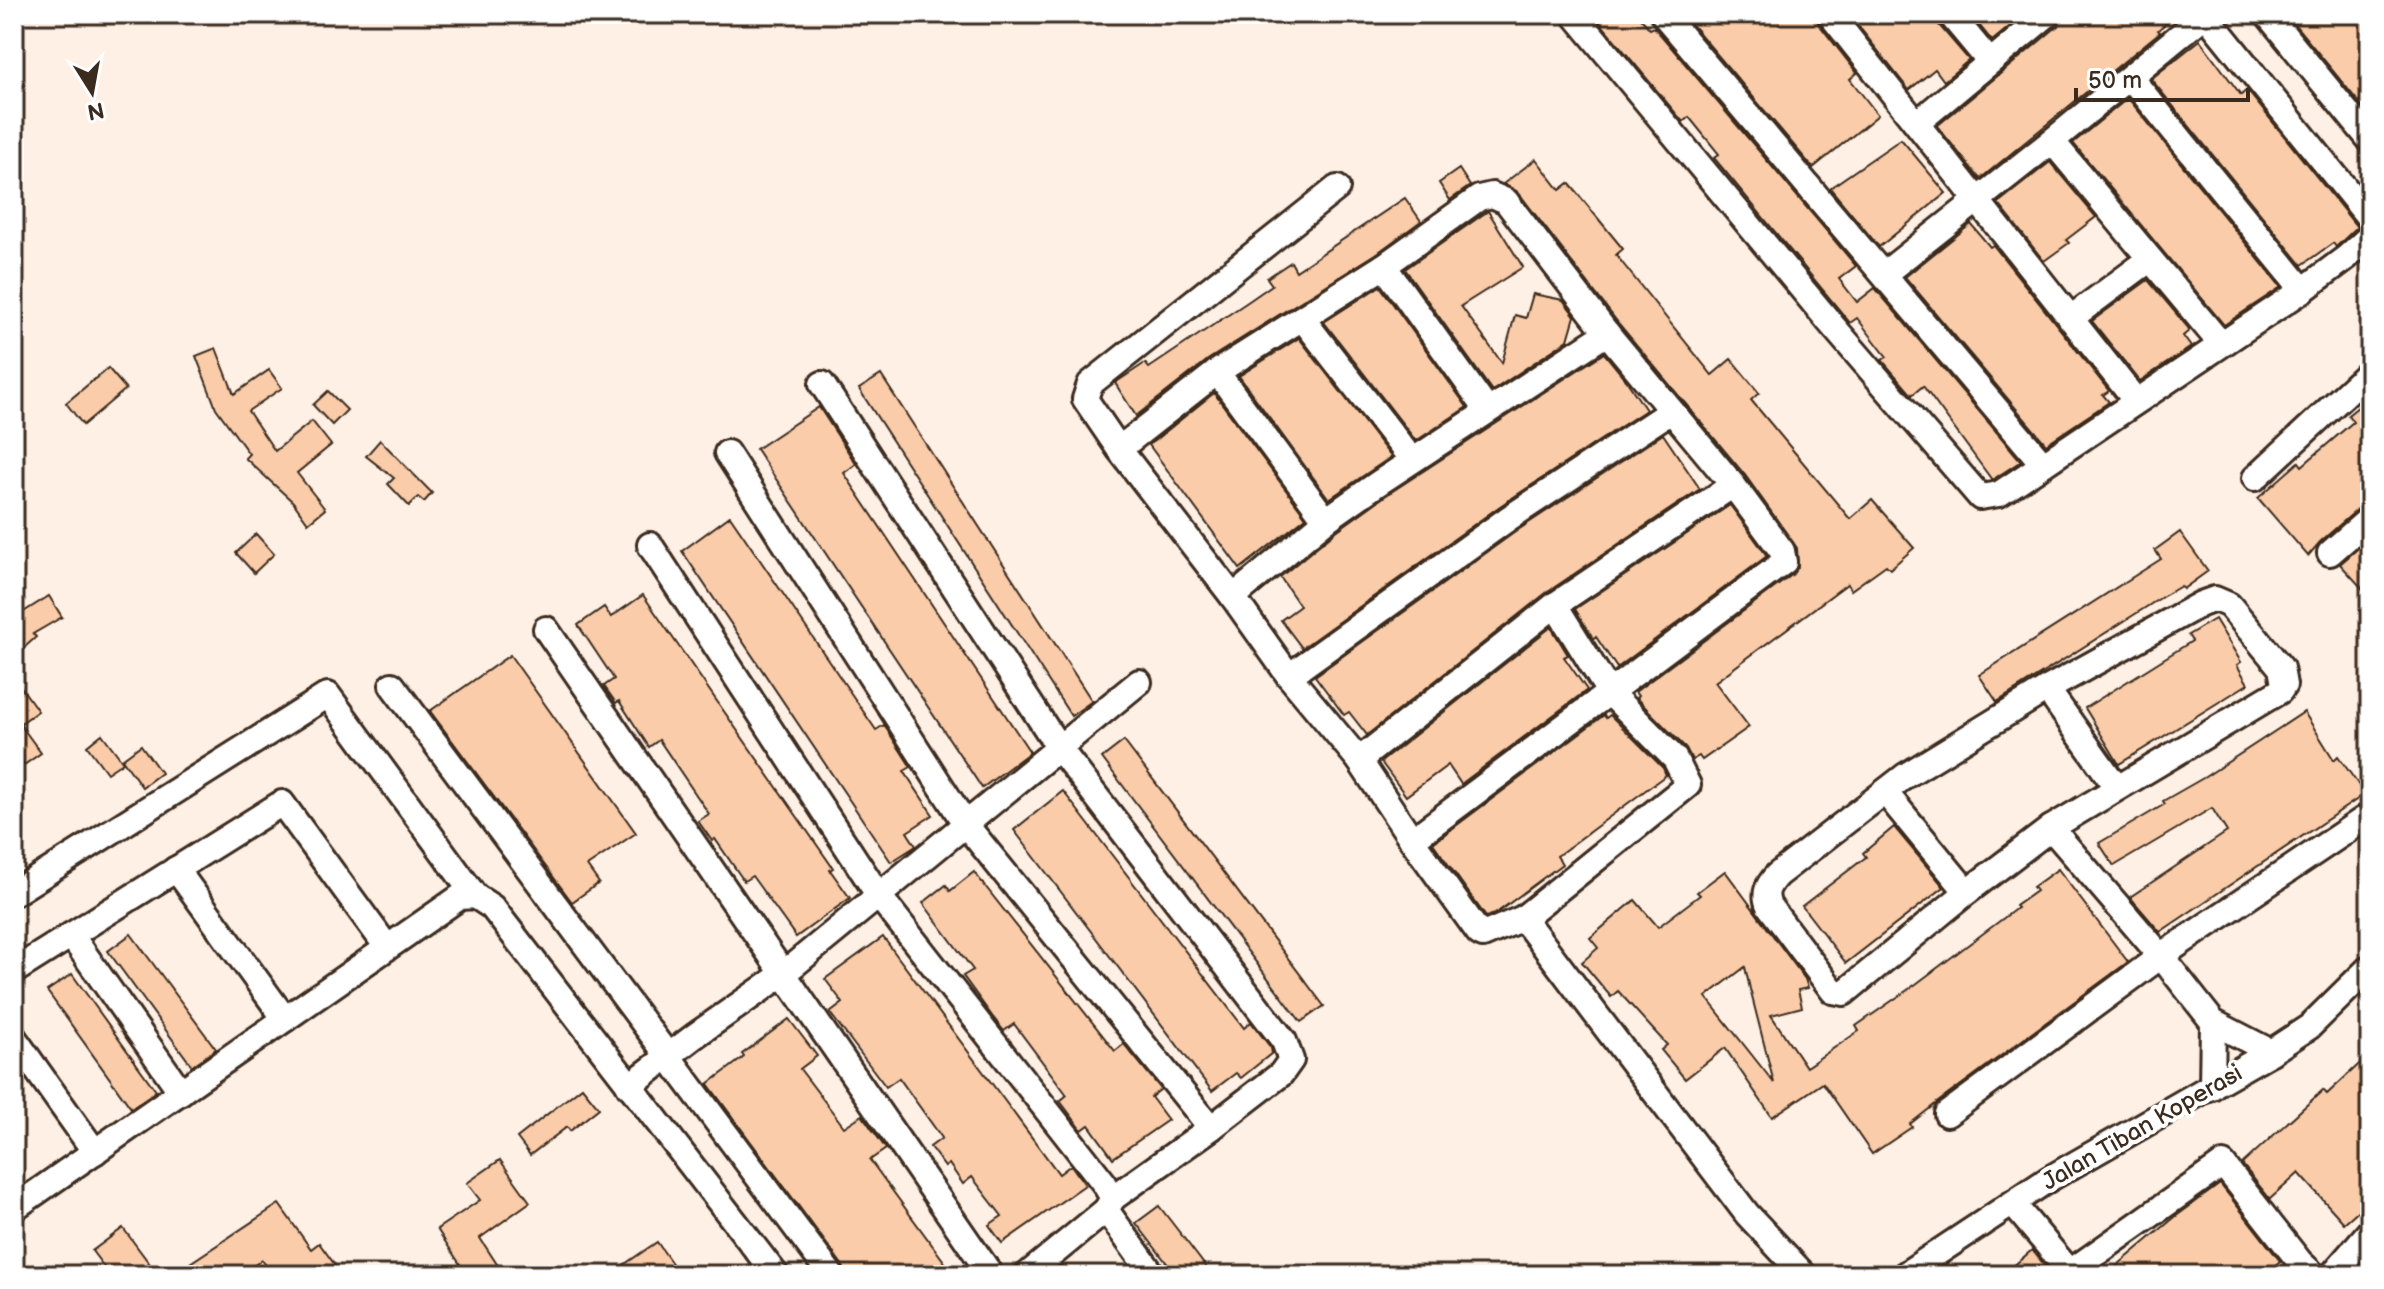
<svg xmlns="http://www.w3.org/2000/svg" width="2384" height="1289" font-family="'Balsamiq Sans',sans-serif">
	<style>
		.building { fill: #facca9; stroke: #3b2a1e; stroke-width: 2; fill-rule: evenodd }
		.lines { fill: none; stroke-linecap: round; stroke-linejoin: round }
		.minor-casing { stroke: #3b2a1e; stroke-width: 30 }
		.minor { stroke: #fff; stroke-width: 24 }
		.labels { text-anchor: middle; stroke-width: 8; stroke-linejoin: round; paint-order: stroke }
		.street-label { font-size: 24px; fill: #3b2a1e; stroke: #fff }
	</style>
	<rect width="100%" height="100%" fill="#fef0e5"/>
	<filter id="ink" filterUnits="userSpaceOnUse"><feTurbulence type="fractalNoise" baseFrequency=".0125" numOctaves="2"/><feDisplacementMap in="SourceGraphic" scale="16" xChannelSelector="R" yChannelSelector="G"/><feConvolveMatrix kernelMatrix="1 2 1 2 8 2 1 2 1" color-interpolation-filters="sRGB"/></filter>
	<g filter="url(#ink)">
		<!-- building -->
		<g class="building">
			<polygon points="1593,14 1637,14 1650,29 1654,27 1856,266 1839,279 1857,302 1875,288 2021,461 1992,480 1923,386 1912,395 1882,360 1887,357 1857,318 1850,323 1729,176 1714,158 1719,154 1689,117 1683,122"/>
			<polygon points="1683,14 1815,14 1818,23 1857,73 1850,79 1878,115 1813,168"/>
			<polygon points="1849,14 1935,14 1938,24 1969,60 1944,81 1935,69 1909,90"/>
			<polygon points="1970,14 2025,14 1992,41"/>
			<polygon points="2063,14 2177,14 2158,30 2160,32 1980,179 1937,126 2058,26"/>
			<polygon points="2286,14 2370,14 2370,116"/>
			<polygon points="2200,40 2241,95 2247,90 2357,227 2336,247 2333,243 2302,265 2151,79"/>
			<polygon points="2128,98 2281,287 2224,325 2073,143"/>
			<polygon points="1901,139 1946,193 1879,247 1830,188"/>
			<polygon points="1536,159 1560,190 1569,183 1623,249 1616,255 1712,375 1731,359 1759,393 1751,400 1850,519 1872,500 1914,548 1890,569 1886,565 1851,590 1847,584 1715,682 1749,727 1702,760 1699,756 1692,760 1686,748 1636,698 1638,696 1635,692 1793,574 1798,567 1797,548 1745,475 1619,324 1518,192 1503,184"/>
			<polygon points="2050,162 2096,217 2066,240 2069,243 2044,261 1998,203"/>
			<polygon points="1459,169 1470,186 1450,200 1439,183"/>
			<polygon points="1405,198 1421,221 1376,254 1209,359 1136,416 1115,383 1145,363 1149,368 1249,301 1272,285 1267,278 1291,262 1296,271"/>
			<polygon points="1488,211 1523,267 1461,306 1502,363 1515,315 1526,318 1533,294 1563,300 1575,316 1568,340 1492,391 1405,269"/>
			<polygon points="1971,224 1990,247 1993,245 2109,391 2103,395 2109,402 2046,444 1905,277"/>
			<polygon points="2148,280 2190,330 2183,336 2191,347 2140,381 2092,321"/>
			<polygon points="1380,286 1467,407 1416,441 1324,322"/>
			<polygon points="1299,338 1391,457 1329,499 1239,376"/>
			<polygon points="216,348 234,394 269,370 282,388 248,411 275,451 312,421 331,445 297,473 325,509 308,523 293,502 245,458 249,454 216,408 196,356"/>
			<polygon points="1604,353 1626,380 1646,410 1500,506 1302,648 1281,620 1300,606 1280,577 1335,532 1385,496"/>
			<polygon points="108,368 126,389 83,425 66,403"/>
			<polygon points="881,375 1092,701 1071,716 859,389"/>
			<polygon points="328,391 347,410 332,425 313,405"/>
			<polygon points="1214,393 1306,517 1240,569 1149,445"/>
			<polygon points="2370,397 2370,503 2360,507 2320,542 2308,556 2258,498 2299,462 2302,466 2353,422 2348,415"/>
			<polygon points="819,407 856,464 844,473 1030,752 982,788 756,449"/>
			<polygon points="1663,434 1700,489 1546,593 1367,735 1349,712 1344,715 1315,676 1518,530"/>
			<polygon points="380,440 432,493 424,502 418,497 409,506 388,484 394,478 366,456"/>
			<polygon points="1730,505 1767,556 1617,668 1596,637 1593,638 1575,609"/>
			<polygon points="730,516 876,730 884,725 911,767 904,771 933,815 907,832 916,846 891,862 682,551"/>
			<polygon points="2180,532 2208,571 2183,589 2181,586 2162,597 1997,702 1979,675 2161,559 2155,550"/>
			<polygon points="256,534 274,554 254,573 236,553"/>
			<polygon points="2370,538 2370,597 2340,564"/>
			<polygon points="643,595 833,868 830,870 850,898 796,937 752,876 744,881 715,839 712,841 698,821 709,814 659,740 649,747 619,701 616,703 604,686 614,679 578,625 604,607 611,617"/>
			<polygon points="49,596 62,617 33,634 36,637 14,657 14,613 17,616"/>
			<polygon points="2215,619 2241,662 2237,665 2248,684 2119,764 2085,708 2192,641 2188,635"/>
			<polygon points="1551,627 1568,655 1564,657 1587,690 1461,784 1448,765 1406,796 1381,762"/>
			<polygon points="510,655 636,833 587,866 599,883 572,902 430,711"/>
			<polygon points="14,677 38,711 21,723 14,713"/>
			<polygon points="2304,712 2334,760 2338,756 2365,794 2160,932 2130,897 2227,832 2212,808 2114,866 2099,843 2165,804 2163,801 2205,777"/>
			<polygon points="1604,715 1606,718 1610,715 1663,768 1666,775 1557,856 1562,864 1495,914 1486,917 1433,843"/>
			<polygon points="14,716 41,753 24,765 14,751"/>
			<polygon points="102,734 123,762 107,773 87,746"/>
			<polygon points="1124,741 1324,1006 1301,1022 1102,758"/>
			<polygon points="141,745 161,773 142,787 122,759"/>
			<polygon points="1063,791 1244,1028 1251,1022 1271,1048 1272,1053 1241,1078 1236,1073 1212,1091 1014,830"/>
			<polygon points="1894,827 1944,887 1846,963 1802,906 1866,857 1863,853"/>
			<path d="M2058 869 2128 962 1938 1102 1910 1124 1912 1127 1872 1154 1823 1083 1772 1117 1725 1048 1685 1079 1661 1050 1667 1045 1618 991 1611 997 1582 962 1598 948 1590 938 1635 900 1658 927 1700 895 1697 892 1725 871 1805 979 1808 988 1798 990 1802 1007 1771 1015 1806 1067 1859 1031 1856 1026 1916 984 2017 908 2015 906 2036 891 2033 887ZM1745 967 1750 989 1774 1083 1706 997Z"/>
			<polygon points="974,872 1115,1051 1124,1044 1161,1089 1151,1097 1168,1120 1113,1158 1089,1125 1082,1130 1060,1101 1067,1095 1014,1024 1004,1031 992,1016 963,976 973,970 923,903 946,885 950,891"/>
			<polygon points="131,934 216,1049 192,1066 108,951"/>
			<polygon points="883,937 1059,1174 1071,1165 1085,1185 1002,1243 989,1225 1002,1216 972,1177 963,1184 949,1164 945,1167 930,1147 942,1138 899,1078 886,1087 830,1013 843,1003 825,979"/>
			<polygon points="72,974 156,1091 131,1108 47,991"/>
			<polygon points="789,1019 817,1056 800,1069 844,1127 862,1115 886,1149 870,1160 954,1275 846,1275 843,1266 708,1084 744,1057 742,1054"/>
			<polygon points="2370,1054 2370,1200 2344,1223 2299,1173 2270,1199 2242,1164 2323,1090 2327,1094"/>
			<polygon points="582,1087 599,1108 570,1131 567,1127 530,1155 517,1138"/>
			<polygon points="500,1160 530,1202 480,1238 504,1275 467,1275 437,1229 480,1200 467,1183"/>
			<polygon points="2220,1184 2280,1261 2264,1275 2106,1275 2175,1217"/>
			<polygon points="279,1204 311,1249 319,1243 335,1265 321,1275 273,1275 262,1260 239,1275 172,1275"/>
			<polygon points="1159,1206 1190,1246 1212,1275 1176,1275 1136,1223"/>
			<polygon points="123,1228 158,1275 110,1275 92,1251"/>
			<polygon points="657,1242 680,1275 609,1275"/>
			<polygon points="2032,1250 2053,1275 2003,1275"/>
		</g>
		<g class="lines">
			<defs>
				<g id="minor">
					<polyline points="1574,14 1832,325 1980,497 1999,494 2303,290 2347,257 2370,236"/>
					<polyline points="1663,14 2043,464"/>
					<polyline points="1830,14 2136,401"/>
					<polyline points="1950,14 1989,61"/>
					<polyline points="2205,14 2370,219"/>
					<polyline points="2267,14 2370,140"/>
					<polyline points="2130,77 2303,290"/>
					<polyline points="1917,123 2048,14"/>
					<polyline points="2052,141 2221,344"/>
					<polyline points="1337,188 1090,384 1085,399 1119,449 1233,597 1289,676 1359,760 1412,840 1479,933 1483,935 1523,918 1688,785 1675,759 1609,692 1555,605"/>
					<polyline points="1384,266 1487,410"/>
					<polyline points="1884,274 2052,141 2206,14"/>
					<polyline points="1302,318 1412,460"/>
					<polyline points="2071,318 2149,260"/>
					<polyline points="1217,372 1326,520"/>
					<polyline points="822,384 1059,748 1284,1041 1291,1060 1281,1074 1211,1128 1113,1198"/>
					<polyline points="1119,449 1217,372 1384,266 1479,198 1492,195 1506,201 1607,333 1733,485 1782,551 1784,562 1412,840"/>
					<polyline points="727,453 966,825 1211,1128"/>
					<polyline points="2255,478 2370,371"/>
					<polyline points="650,545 879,896 1104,1183 1113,1198 1106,1210 1027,1275"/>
					<polyline points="2330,553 2370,518"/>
					<polyline points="1233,597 1326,520 1377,484 1607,333"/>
					<path d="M2215 599 2229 605 2281 668 2284 685 2280 691 2051 828 1967 892 1844 993 1833 991 1769 906C1763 893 1768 885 1777 875L1905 776 2047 689 2201 604Z"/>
					<polyline points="546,629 991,1275"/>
					<polyline points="1289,676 1509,518 1671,411"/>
					<polyline points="392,685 831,1275"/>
					<polyline points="2047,689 2117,788"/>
					<polyline points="1359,760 1555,605 1733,485"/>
					<polyline points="1885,792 1967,892"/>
					<polyline points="2051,828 2161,956 2213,1022 2271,1052"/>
					<polyline points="176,869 285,1019"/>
					<polyline points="14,893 328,695 475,896"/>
					<polyline points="1523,918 1747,1214 1804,1275"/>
					<polyline points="71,935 181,1092"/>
					<polyline points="14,971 282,803 387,947"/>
					<polyline points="14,1038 95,1152"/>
					<polyline points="629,1086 696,1035 783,974 1139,682"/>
					<polyline points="2212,1087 2213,1022"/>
					<polyline points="1947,1114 2161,956 2370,815"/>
					<polyline points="2013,1204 2070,1272 2223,1164 2300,1262 2314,1275"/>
					<polyline points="14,1208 460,897 475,896 492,907 776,1275"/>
					<polyline points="1106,1210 1153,1275"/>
					<polyline points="1904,1275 2049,1179 2271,1052 2309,1027 2370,967"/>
					<polyline points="2332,1275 2370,1231"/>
				</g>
			</defs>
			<!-- minor casing -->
			<use href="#minor" class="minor-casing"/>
			<!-- minor -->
			<use href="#minor" class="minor"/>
		</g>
	</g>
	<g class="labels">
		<!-- street labels -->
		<g class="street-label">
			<text transform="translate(2142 1127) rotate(-30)" y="8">Jalan Tiban Koperasi</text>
		</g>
	</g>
	<!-- margin -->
	<rect width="2384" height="1289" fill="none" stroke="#fff" stroke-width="48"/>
	<rect x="24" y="24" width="2336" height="1241" fill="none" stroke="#3b2a1e" stroke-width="3" filter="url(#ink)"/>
	<!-- north arrow -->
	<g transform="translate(92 92) rotate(169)" stroke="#ffffff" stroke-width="6" paint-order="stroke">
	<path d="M0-6L14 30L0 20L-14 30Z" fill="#3b2a1e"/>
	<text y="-12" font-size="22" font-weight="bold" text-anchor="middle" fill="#3b2a1e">N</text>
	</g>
	<!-- scale -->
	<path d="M2076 88v12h172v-12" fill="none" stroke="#3b2a1e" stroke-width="4"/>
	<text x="2088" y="88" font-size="24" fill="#3b2a1e" stroke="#ffffff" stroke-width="6" paint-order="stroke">50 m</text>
</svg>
